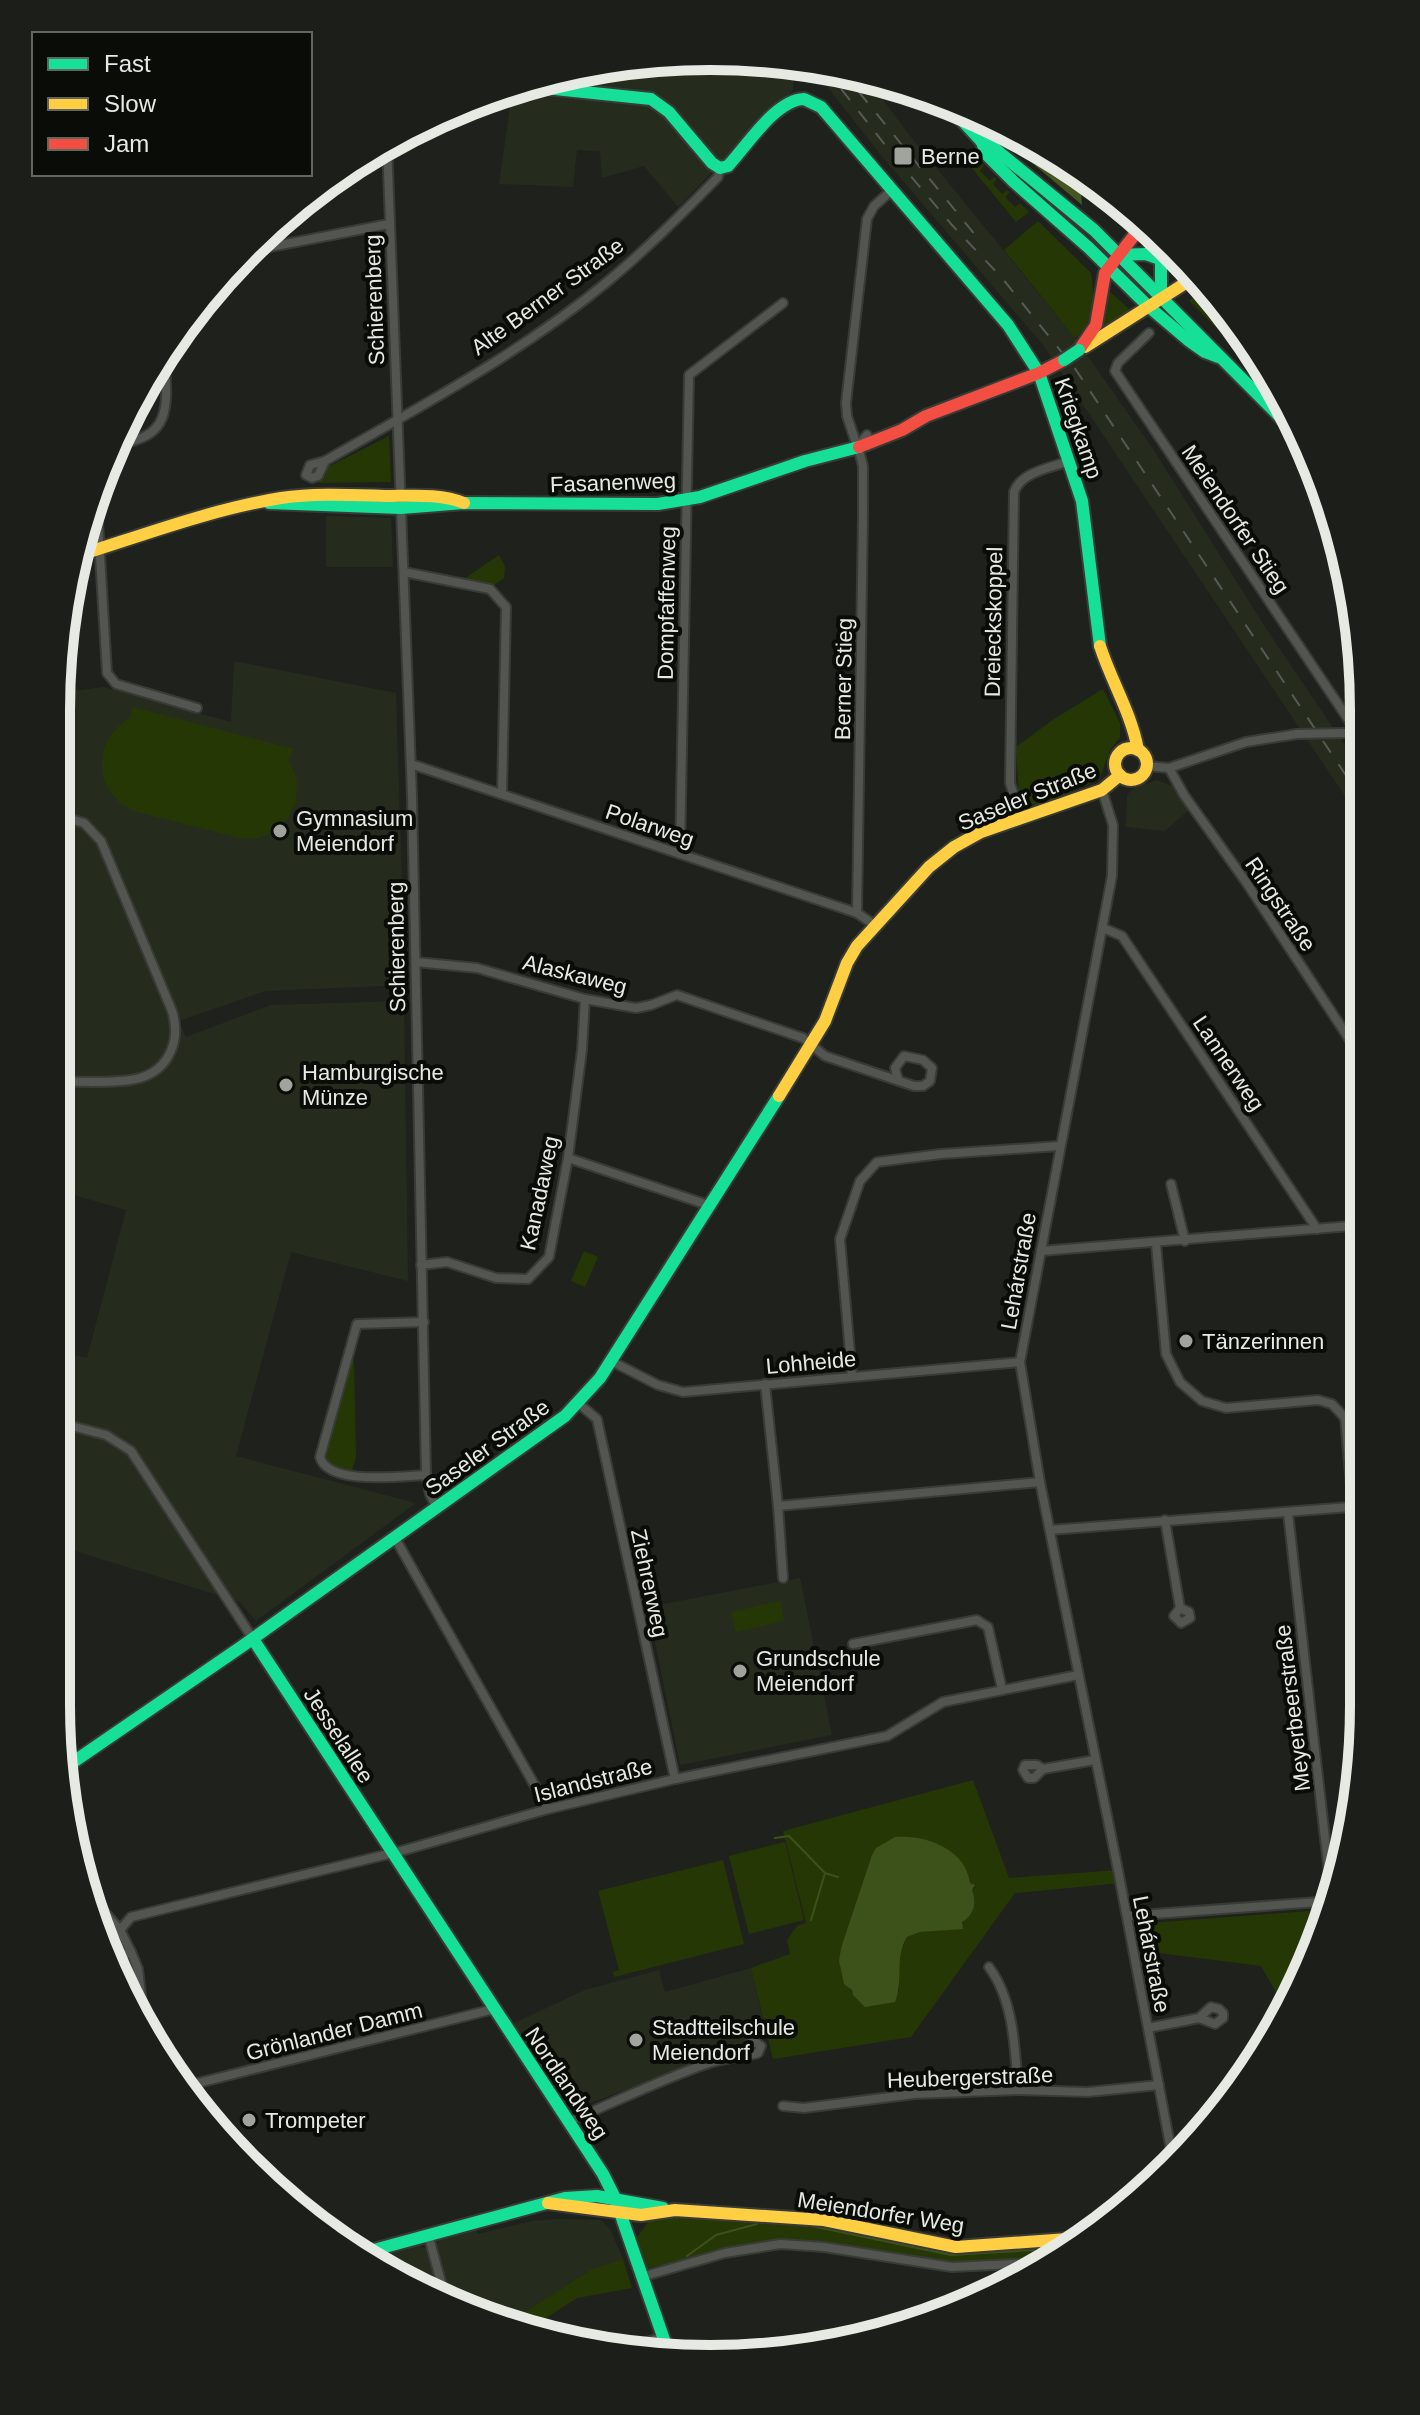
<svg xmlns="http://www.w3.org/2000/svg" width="1420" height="2415" font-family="Arial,sans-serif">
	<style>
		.built { fill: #262c1d }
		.green { fill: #263706; fill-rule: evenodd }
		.forest { fill: #425722 }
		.water { fill: #3d521a }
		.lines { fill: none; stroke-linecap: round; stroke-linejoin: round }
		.stream { stroke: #3d521a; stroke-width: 2 }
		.street-casing { stroke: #393b36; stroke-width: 12 }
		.fast-casing { stroke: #393b36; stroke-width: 16 }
		.slow-casing { stroke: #393b36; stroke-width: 16 }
		.jam-casing { stroke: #393b36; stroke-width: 16 }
		.street { stroke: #535550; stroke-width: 8 }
		.fast { stroke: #16e098; stroke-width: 12 }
		.slow { stroke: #ffcf43; stroke-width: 12 }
		.jam { stroke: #f24e42; stroke-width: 12 }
		.rail { stroke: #575956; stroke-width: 2; stroke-dasharray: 14 14; stroke-linecap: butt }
		.street-bridge-casing { stroke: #393b36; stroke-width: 12; stroke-linecap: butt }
		.fast-bridge-casing { stroke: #393b36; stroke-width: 16; stroke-linecap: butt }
		.street-bridge { stroke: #535550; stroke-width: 8 }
		.fast-bridge { stroke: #16e098; stroke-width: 12 }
		.poi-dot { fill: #a0a49d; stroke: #0a0c08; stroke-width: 3 }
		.labels { text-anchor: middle; stroke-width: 8; stroke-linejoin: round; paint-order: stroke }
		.poi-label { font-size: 22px; fill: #e6eae3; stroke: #0a0c08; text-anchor: start }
		.street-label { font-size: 22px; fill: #e6eae3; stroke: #0a0c08 }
		.rim { fill: none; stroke: #e6eae3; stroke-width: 10 }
	</style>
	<rect width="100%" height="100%" fill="#1f211c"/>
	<!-- built -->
	<g class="built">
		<polygon points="710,56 788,64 793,72 793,90 678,207 644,166 602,178 600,151 577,150 573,187 499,184 512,93 581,100 584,77 582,69"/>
		<polygon points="811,66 837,68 867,78 907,132 1075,338 1153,449 1267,630 1363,772 1363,823 1043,345 880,154"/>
		<polygon points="326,516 391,518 393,567 326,567"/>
		<polygon points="234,661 396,693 405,985 265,991 179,1021 186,1037 271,1005 404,1001 408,1281 291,1252 236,1456 416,1503 256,1621 240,1602 56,1545 56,1371 62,1352 87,1358 126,1210 57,1190 57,693 104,687 231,722"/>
		<polygon points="1157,780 1172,786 1189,810 1165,831 1126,827 1127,795 1132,789"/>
		<polygon points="800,1578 832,1735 680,1765 648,1607"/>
		<polygon points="751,1968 766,2034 750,2039 730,2054 718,2056 571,2110 512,2024 585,1990 659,1970 665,1992"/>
		<polygon points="555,2219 601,2220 610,2229 623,2259 592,2269 509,2322 464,2302 443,2280 436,2246 440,2238 454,2233 457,2235 476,2229 478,2234 532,2221"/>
		<polygon points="416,2244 425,2248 431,2255 439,2291 366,2258 407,2250 408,2246"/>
	</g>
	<!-- green -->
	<g class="green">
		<polygon points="962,148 977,168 982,164 984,166 980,171 990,181 994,177 997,179 993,184 1002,194 1007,190 1010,192 1005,197 1015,207 1020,203 1029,212 1016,222 958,151"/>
		<path d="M1038 221 1091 273C1095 294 1094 325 1075 338L1004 250Z"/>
		<polygon points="1202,287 1276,383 1280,390 1189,301"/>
		<polygon points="1108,290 1130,310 1105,327 1104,323"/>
		<polygon points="389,436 391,482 319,483 328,467"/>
		<polygon points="499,555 505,567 504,578 491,587 464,579"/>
		<polygon points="1103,689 1120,723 1120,737 1110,750 1099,780 1041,805 1034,805 1019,796 1016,747 1054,719"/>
		<path d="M133 707 293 749 289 761 297 780 296 802 286 821 270 834 257 838H240L137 812C93 796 90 741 130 718Z"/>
		<polygon points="584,1251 598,1257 585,1287 571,1281"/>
		<polygon points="349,1358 354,1361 356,1457 351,1474 331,1468 323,1457"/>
		<polygon points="780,1601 784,1621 736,1632 731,1612"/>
		<path d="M973 1780 1009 1878 1118 1870 1121 1883 1015 1893 911 2037 773 2059 751 1968 790 1954 787 1940 797 1926 806 1923 783 1831ZM876 1848 976 1887 972 1890 962 1923 957 1928 920 1932 907 1937 899 1955V1991L865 2007C850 1988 836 1977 841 1948Z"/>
		<polygon points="785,1842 804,1920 749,1934 729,1856"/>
		<polygon points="723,1860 744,1944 614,1977 613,1972 619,1970 598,1891"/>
		<polygon points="1309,1911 1312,1950 1284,2007 1261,1966 1143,1951 1136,1924"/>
		<polygon points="697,2214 826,2225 947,2251 1036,2248 1036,2261 947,2263 834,2243 795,2242 702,2256 648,2268 648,2274 646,2274 633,2243 650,2219"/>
		<polygon points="623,2259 632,2288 577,2298 527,2330 509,2322 592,2269"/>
	</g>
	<!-- forest -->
	<polygon class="forest" points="1004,129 1080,172 1082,205 1004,139"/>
	<!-- water -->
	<path class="water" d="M895 1837C925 1834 966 1849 970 1883L975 1885 972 1890C977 1903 974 1915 962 1922L963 1929 920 1932 907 1937C894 1958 904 1980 895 2002L865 2007 853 1995 852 1990 844 1984 839 1961 841 1948 872 1855 876 1848Z"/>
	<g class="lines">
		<!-- stream -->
		<g class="stream">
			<polyline points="775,1838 789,1836 825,1873"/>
			<polyline points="811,1920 825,1873 838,1877"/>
			<polyline points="782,2223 812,2226 951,2255 1034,2250"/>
			<polyline points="1052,2249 1062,2248"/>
			<polyline points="687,2256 716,2235 757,2224"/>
		</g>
		<defs>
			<g id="street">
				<polyline points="572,90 575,71"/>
				<polyline points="982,142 998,126"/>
				<polyline points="387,144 412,796 426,1475 430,1494 437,1508"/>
				<polyline points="244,252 389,224"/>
				<polyline points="1149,333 1118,363 1115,371 1350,722 1353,733"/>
				<polyline points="855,440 847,416 846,403 867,219 874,206 891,191"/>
				<path d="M119 443C177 438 166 396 164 352"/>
				<path d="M325 461 318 476 312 478 306 475 310 465 325 461C421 406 521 353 607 282 646 250 682 214 718 177L720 168"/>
				<polyline points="96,489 107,673 116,684 197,708"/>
				<polyline points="404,572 490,589 506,607 502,794"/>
				<polyline points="411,764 857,913 876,926"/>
				<polyline points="1147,766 1169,768 1246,742 1297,734"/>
				<polyline points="1169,768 1184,795 1246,882 1363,1060"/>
				<polyline points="1102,790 1113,825 1112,876 1020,1362 1040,1482 1118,1870 1172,2155"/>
				<path d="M1021 818 1010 783 1014 492C1021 472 1050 468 1069 461"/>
				<polyline points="680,854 689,375 783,303"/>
				<polyline points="857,913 863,513 863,466 858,447 867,435"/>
				<polyline points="1103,928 1122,936 1317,1229"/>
				<polyline points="416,962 477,968 585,999 636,1008 651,1005 677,995 803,1038 825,1056 914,1086 923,1086 930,1081 932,1068 923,1060 904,1056 895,1068 898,1079"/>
				<path d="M57 1082C79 1081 120 1084 140 1078 170 1069 181 1039 172 1011L101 841 84 823 57 815"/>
				<polyline points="568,1158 711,1206"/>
				<polyline points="1171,1184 1185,1241"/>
				<polyline points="1156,1244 1166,1354 1180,1382 1202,1401 1226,1408 1318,1400 1332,1404 1345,1418 1353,1507"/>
				<polyline points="1041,1251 1363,1225"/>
				<polyline points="421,1265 447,1262 496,1278 528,1279 549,1257 568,1158 582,1050 585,999"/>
				<path d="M424 1322 357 1324 320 1457C328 1486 402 1476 426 1475"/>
				<polyline points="611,1361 658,1385 683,1392 1020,1362"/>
				<polyline points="852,1376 840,1239 860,1181 877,1162 941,1154 1059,1146"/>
				<polyline points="765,1384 778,1506 783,1578"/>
				<polyline points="578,1403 597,1419 675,1779"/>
				<polyline points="56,1422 106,1435 131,1451 253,1639"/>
				<polyline points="778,1506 1040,1482"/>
				<polyline points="1288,1513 1332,1900"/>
				<polyline points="1165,1520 1180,1608 1189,1612 1190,1618 1181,1623 1174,1616 1180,1608"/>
				<polyline points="1050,1530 1363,1506"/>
				<polyline points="395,1538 548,1809"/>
				<polyline points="853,1644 977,1620 988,1627 1002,1689"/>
				<polyline points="1043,1769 1034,1778 1028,1778 1023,1770 1025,1765 1037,1765 1043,1769 1095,1760"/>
				<polyline points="84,1877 101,1908 120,1930 131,1952 138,1969 143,2013"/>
				<polyline points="1127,1916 1332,1901"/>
				<polyline points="120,1930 131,1917 401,1851 548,1809 675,1779 887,1736 943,1702 1078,1675"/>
				<polyline points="114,1959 131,1952"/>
				<path d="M989 1967C1014 2001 1015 2049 1018 2090"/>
				<polyline points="1148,2028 1199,2018 1215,2024 1223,2018 1223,2013 1219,2009 1211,2007 1199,2018"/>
				<polyline points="182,2087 494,2009"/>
				<polyline points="783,2106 804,2108 914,2094 1018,2090 1088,2092 1159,2085"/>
				<path d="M570 2121C615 2102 662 2079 709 2063 724 2058 742 2057 758 2053L761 2046 755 2042 750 2043 744 2056"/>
				<polyline points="428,2234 444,2293"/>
				<polyline points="1042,2241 1046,2257"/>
				<polyline points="641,2277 725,2253 780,2244 824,2247 952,2267 1035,2263"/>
				<polyline points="443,2287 456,2298"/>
				<polyline points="628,2348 663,2337"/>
			</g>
			<g id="fast">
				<path d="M526 86 651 99 669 112 712 163 720 168 728 166C747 146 775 100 804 99L821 107 1008 325 1039 373 1082 501 1100 646"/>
				<polyline points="944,101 982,142 994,148 1094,230 1301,438"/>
				<polyline points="982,142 986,154 1013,181 1089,248 1148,306 1188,340 1205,352 1218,357"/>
				<polyline points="1161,238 1161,296"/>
				<polyline points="1118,255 1146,254 1190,270"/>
				<polyline points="269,503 401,508 464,503 658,504 700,497 805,461 859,447"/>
				<polyline points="253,1639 603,2174 615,2198 669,2354"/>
				<polyline points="66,1767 241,1647 565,1416 600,1378 779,1096"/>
				<polyline points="359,2254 565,2198 597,2196 663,2208"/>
			</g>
			<g id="slow">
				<polyline points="1085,347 1195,277"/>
				<path d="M80 555C146 534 213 509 281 498 315 493 351 495 385 496 411 496 440 493 464 503"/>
				<path d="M1100 646C1112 683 1131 712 1138 750"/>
				<circle cx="1131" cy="764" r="16"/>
				<polyline points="779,1096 825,1021 847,963 857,946 929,867 954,847 981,832 1102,790 1120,775"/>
				<polyline points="548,2203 641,2215 675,2210 824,2220 956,2247 1081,2238"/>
			</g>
			<g id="jam">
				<polyline points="1079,350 1096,325 1105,273 1143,224"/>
				<polyline points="859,447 902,430 926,416 1039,373 1064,360"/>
			</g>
		</defs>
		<!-- street casing -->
		<use href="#street" class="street-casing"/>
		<!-- fast casing -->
		<use href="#fast" class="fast-casing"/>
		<!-- slow casing -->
		<use href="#slow" class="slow-casing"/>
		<!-- jam casing -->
		<use href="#jam" class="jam-casing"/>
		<!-- street -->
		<use href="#street" class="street"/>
		<!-- fast -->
		<use href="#fast" class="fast"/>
		<!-- slow -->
		<use href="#slow" class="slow"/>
		<!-- jam -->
		<use href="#jam" class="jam"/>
		<!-- rail -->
		<g class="rail">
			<polyline points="824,67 893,155 952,225 1002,278 1076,370 1363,801"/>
			<polyline points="841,70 976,236"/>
		</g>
		<defs>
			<polyline id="street-bridge" points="1297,734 1345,733"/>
			<polyline id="fast-bridge" points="1064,360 1079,350"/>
		</defs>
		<!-- street-bridge casing -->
		<use href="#street-bridge" class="street-bridge-casing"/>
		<!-- fast-bridge casing -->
		<use href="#fast-bridge" class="fast-bridge-casing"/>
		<!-- street-bridge -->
		<use href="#street-bridge" class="street-bridge"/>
		<!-- fast-bridge -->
		<use href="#fast-bridge" class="fast-bridge"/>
	</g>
	<!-- markers -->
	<g class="poi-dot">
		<rect x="893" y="146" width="20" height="20" rx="4"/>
		<circle cx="280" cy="831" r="8"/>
		<circle cx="286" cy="1085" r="8"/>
		<circle cx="1186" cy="1341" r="8"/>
		<circle cx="740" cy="1671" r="8"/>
		<circle cx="636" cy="2040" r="8"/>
		<circle cx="249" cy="2120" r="8"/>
	</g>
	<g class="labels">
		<!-- poi labels -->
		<g class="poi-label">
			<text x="921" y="164">Berne</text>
			<text x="296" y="826">Gymnasium<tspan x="296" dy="25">Meiendorf</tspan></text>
			<text x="302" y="1080">Hamburgische<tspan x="302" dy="25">Münze</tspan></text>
			<text x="1202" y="1349">Tänzerinnen</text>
			<text x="756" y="1666">Grundschule<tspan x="756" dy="25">Meiendorf</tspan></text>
			<text x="652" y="2035">Stadtteilschule<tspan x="652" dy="25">Meiendorf</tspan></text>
			<text x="265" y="2128">Trompeter</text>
		</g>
		<!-- street labels -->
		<g class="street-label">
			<text transform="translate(547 296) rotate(-36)" y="8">Alte Berner Straße</text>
			<text transform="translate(374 300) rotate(-92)" y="8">Schierenberg</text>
			<text transform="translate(1079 428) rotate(71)" y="8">Kriegkamp</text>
			<text transform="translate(613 482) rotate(-2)" y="8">Fasanenweg</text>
			<text transform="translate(1236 519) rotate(56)" y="8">Meiendorfer Stieg</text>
			<text transform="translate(666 603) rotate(-89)" y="8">Dompfaffenweg</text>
			<text transform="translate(993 622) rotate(-89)" y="8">Dreieckskoppel</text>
			<text transform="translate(843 679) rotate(-89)" y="8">Berner Stieg</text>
			<text transform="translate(1027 796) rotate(-22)" y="8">Saseler Straße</text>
			<text transform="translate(650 825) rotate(19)" y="8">Polarweg</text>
			<text transform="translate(1281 904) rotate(56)" y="8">Ringstraße</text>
			<text transform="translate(396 947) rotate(-91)" y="8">Schierenberg</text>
			<text transform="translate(575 974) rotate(14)" y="8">Alaskaweg</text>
			<text transform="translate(1229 1063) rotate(56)" y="8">Lannerweg</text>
			<text transform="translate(539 1193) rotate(-78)" y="8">Kanadaweg</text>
			<text transform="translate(1018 1271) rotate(-80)" y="8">Lehárstraße</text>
			<text transform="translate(811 1362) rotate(-5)" y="8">Lohheide</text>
			<text transform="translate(487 1447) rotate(-36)" y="8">Saseler Straße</text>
			<text transform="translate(650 1583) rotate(78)" y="8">Ziehrerweg</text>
			<text transform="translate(1292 1708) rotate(-97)" y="8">Meyerbeerstraße</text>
			<text transform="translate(339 1735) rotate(57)" y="8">Jesselallee</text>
			<text transform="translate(593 1780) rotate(-14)" y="8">Islandstraße</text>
			<text transform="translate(1152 1954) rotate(79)" y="8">Lehárstraße</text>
			<text transform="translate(334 2031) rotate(-14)" y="8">Grönlander Damm</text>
			<text transform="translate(970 2077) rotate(-2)" y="8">Heubergerstraße</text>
			<text transform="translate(567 2083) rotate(56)" y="8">Nordlandweg</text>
			<text transform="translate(881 2212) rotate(9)" y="8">Meiendorfer Weg</text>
		</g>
	</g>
	<!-- crop -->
	<path d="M0 0H1420V2415H0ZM710 70H710A640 640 0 0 1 1350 710V1705A640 640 0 0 1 710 2345H710A640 640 0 0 1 70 1705V710A640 640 0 0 1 710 70Z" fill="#1c1e1a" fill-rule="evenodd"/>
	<path class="rim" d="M710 70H710A640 640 0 0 1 1350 710V1705A640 640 0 0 1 710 2345H710A640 640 0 0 1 70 1705V710A640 640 0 0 1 710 70Z"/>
	<!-- legend -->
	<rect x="32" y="32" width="280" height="144" fill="#0a0c08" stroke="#626560" stroke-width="2"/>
	<rect x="48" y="58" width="40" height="12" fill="#16e098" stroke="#626560" stroke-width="2"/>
	<text x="104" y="72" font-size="24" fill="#e6eae3">Fast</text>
	<rect x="48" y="98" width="40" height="12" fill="#ffcf43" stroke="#626560" stroke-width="2"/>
	<text x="104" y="112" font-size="24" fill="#e6eae3">Slow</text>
	<rect x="48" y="138" width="40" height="12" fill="#f24e42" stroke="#626560" stroke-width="2"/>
	<text x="104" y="152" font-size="24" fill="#e6eae3">Jam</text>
</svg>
